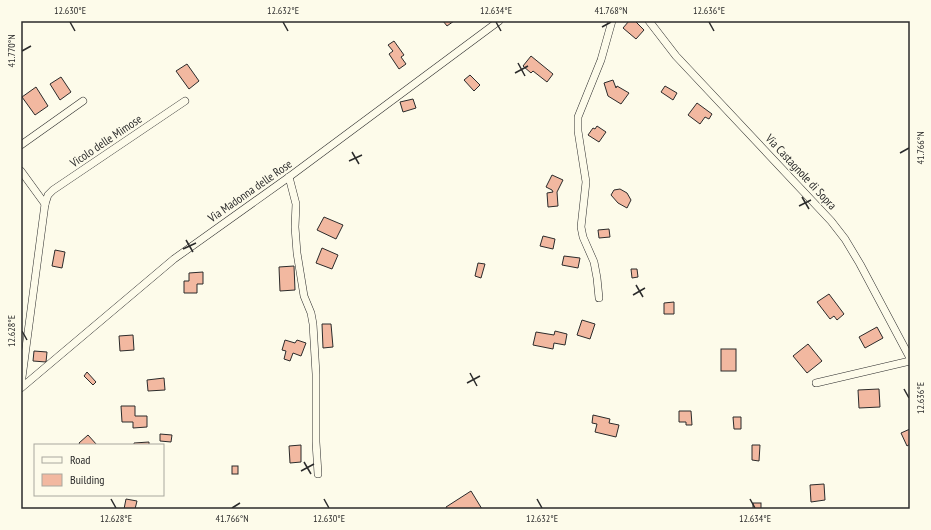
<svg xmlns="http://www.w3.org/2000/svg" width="931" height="530" font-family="'PT Sans Narrow',sans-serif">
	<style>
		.building { fill: #f2b8a0; stroke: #2b2b2b }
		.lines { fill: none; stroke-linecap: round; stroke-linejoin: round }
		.street-casing { stroke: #2b2b2b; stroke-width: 8 }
		.street { stroke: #fdfbea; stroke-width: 7 }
		.ticks { fill: none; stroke: #2b2b2b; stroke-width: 1.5 }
		.labels { text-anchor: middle; stroke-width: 3; stroke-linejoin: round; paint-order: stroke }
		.street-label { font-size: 12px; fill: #2b2b2b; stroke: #fdfbea }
		.neatline { fill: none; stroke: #2b2b2b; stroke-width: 1.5 }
		.ticks-label { font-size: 10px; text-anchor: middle; fill: #2b2b2b }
	</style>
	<rect width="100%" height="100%" fill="#fdfbea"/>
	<!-- building -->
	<g class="building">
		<polygon points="443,21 454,21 447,26"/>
		<polygon points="629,21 635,21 644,30 636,39 623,28"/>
		<polygon points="394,41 404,55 401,57 406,64 399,69 389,54 393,51 388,45"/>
		<polygon points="531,56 553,74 547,82 533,71 531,73 523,66"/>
		<polygon points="187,64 199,81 189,89 176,71"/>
		<polygon points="470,75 480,85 474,91 464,80"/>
		<polygon points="61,77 71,92 60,100 50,84"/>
		<polygon points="613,80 616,88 617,86 629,93 621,104 608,96 604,83"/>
		<polygon points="665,86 677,93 673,100 661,92"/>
		<polygon points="36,87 48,106 35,115 22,97"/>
		<polygon points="413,99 416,108 403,112 400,102"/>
		<polygon points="697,103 712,114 709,119 705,117 700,124 688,115"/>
		<polygon points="597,126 606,132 599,142 588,135 593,128 595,129"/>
		<polygon points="552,175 563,180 557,192 558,206 548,207 547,193 553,192 552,190 546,187"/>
		<polygon points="620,189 627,193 631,200 627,208 618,203 611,195 614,190"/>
		<polygon points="324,217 343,225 336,239 317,230"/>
		<polygon points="609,229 610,237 599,238 598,230"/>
		<polygon points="543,236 555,239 553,249 540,246"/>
		<polygon points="322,248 338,255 332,269 316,263"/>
		<polygon points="55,250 65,252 62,268 52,266"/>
		<polygon points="564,256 580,258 578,268 562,265"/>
		<polygon points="478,263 485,264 481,278 475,276"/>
		<polygon points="294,266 295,290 280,291 279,267"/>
		<polygon points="631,269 637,269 638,277 632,278"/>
		<polygon points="203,272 203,284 197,284 197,293 184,293 184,281 189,281 189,273"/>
		<polygon points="829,294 844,314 837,320 834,316 830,319 817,302"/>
		<polygon points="674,302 674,314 664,314 664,303"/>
		<polygon points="582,320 595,324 590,339 577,335"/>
		<polygon points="322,324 331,324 333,347 323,348"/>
		<polygon points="877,327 883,338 865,348 859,337"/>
		<polygon points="555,331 567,334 565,345 554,343 553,349 533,345 536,332 554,335"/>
		<polygon points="133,335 134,350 120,351 119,336"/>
		<polygon points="285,340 295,343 297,340 306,343 301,356 293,353 290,361 284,359 286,351 282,350"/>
		<polygon points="808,344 822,361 807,373 793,356"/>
		<rect x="721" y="349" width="15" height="22"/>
		<polygon points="34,351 47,352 46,362 33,361"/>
		<polygon points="87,372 96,382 93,385 84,376"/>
		<polygon points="164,378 165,390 148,391 147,380"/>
		<polygon points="879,389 880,407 859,408 858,390"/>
		<polygon points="121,406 135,406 135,416 147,416 147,427 133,428 133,422 122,422"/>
		<polygon points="679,411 691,411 692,425 686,425 686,422 679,422"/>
		<polygon points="593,415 610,419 609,423 619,425 616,437 595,432 597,424 592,423"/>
		<polygon points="733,417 741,417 741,429 734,429"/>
		<polygon points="910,429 910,444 907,446 901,433"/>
		<polygon points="160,434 172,435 171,442 160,441"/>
		<polygon points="88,435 97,445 80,445 79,443"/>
		<polygon points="149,442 149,445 134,445 134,443"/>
		<polygon points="301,445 301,462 290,463 289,446"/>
		<polygon points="752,445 760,445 759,461 752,460"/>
		<rect x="232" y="466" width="6" height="8"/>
		<polygon points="824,484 825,500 811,502 810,485"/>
		<polygon points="471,491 482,509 447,509 446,507"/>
		<polygon points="126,499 137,501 135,509 124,509"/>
		<rect x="753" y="503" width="8" height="6"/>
	</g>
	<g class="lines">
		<defs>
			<g id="street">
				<polyline points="649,21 676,56 831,221 845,239 860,264 910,358"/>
				<polyline points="21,145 83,101"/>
				<polyline points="21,171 45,204"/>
				<polyline points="289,177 296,204 295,227 297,253 304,296 311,313 313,324 316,374 316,442 318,474"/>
				<polyline points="599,298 597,278 594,262 583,237 581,227 586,182 578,131 578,117 601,60 612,21"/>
				<polyline points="816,383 910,361"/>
				<polyline points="21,385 45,204 48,195 53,190 185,101"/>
				<polyline points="21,388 174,259 289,177 499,21"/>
			</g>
		</defs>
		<!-- street casing -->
		<use href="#street" class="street-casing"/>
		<!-- street -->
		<use href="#street" class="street"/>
	</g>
	<!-- ticks -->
	<path class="ticks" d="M70 22 75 31M283 22 288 31M496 22 501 31M709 22 714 31M602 27 611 22M22 51 31 46M518 63 525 76M515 73 528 66M352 152 359 164M900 153 909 148M349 161 362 155M802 197 809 209M799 206 811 200M186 240 193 252M183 249 196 243M636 285 643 297M633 295 645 288M22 331 27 340M470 373 477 386M467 383 480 376M904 389 909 398M304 462 311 474M301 471 314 464M111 499 116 508M324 499 329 508M537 499 542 508M750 499 755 508M232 508 240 503"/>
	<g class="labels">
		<!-- street labels -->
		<g class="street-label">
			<text transform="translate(106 141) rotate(-34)" y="4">Vicolo delle Mimose</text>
			<text transform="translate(801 172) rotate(47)" y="4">Via Castagnole di Sopra</text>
			<text transform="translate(250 191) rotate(-35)" y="4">Via Madonna delle Rose</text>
		</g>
	</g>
	<!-- border -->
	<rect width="931" height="530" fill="none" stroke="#fdfbea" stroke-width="44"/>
	<!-- legend -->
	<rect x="34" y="444" width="130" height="52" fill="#fdfbea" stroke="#a9a89e"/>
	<rect x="42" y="457" width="20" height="6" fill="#fdfbea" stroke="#a9a89e"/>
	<text x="70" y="464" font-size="12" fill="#2b2b2b">Road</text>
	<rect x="42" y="474" width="20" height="12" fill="#f2b8a0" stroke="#a9a89e"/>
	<text x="70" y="484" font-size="12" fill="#2b2b2b">Building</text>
	<rect x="22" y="22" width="887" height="486" class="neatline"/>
	<g class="ticks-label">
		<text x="70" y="14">12.630°E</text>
		<text x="283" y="14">12.632°E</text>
		<text x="496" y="14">12.634°E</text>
		<text x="611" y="14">41.768°N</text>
		<text x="709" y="14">12.636°E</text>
		<text transform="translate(11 51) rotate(-90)" y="4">41.770°N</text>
		<text transform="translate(920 148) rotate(-90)" y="4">41.766°N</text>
		<text transform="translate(11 331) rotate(-90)" y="4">12.628°E</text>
		<text transform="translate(920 398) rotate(-90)" y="4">12.636°E</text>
		<text x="116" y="522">12.628°E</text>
		<text x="232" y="522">41.766°N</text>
		<text x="329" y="522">12.630°E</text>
		<text x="542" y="522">12.632°E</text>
		<text x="755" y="522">12.634°E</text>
	</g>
</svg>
